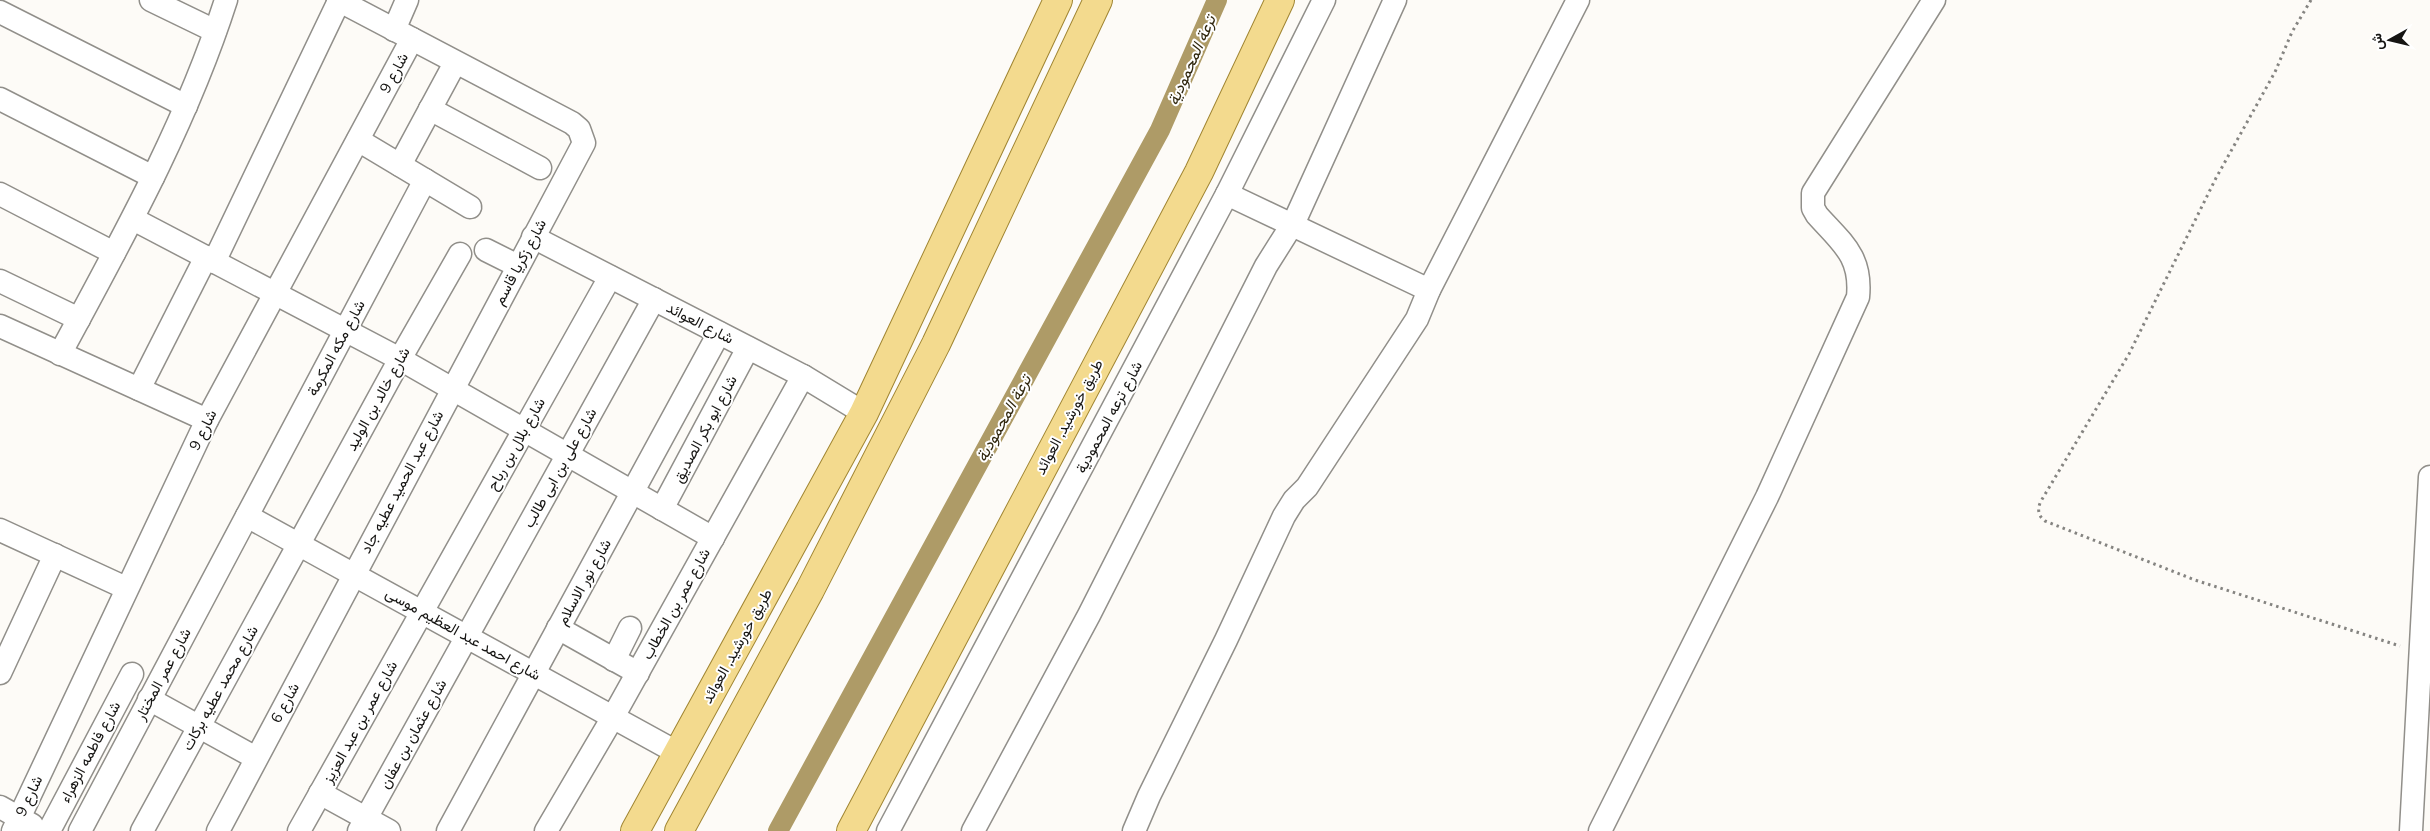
<svg xmlns="http://www.w3.org/2000/svg" width="2430" height="831" font-family="'Nunito Sans',Vazirmatn,sans-serif">
	<style>
		.lines { fill: none; stroke-linecap: round; stroke-linejoin: round }
		.canal { stroke: #ae9b67; stroke-width: 20 }
		.minor-casing { stroke: #918f8a; stroke-width: 25 }
		.major-casing { stroke: #a08532; stroke-width: 30 }
		.path { stroke: #858481; stroke-width: 3; stroke-dasharray: 2.5 4; stroke-linecap: butt }
		.minor { stroke: #fff; stroke-width: 22 }
		.major { stroke: #f3da8e; stroke-width: 28 }
		.labels { text-anchor: middle; stroke-width: 4; stroke-linejoin: round; paint-order: stroke }
		.street-label { font-size: 15px; fill: #161513; stroke: #fff }
		.water-label { font-size: 16px; font-style: italic; fill: #31280f; stroke: #fff }
	</style>
	<rect width="100%" height="100%" fill="#fdfbf7"/>
	<g class="lines">
		<!-- canal -->
		<polyline class="canal" points="778,831 1160,130 1217,0"/>
		<defs>
			<g id="minor">
				<polyline points="151,0 215,31"/>
				<polyline points="0,12 186,106"/>
				<polyline points="394,30 407,0"/>
				<polyline points="0,99 153,177"/>
				<polyline points="430,109 540,168"/>
				<polyline points="358,140 470,207"/>
				<polyline points="400,165 455,63"/>
				<polyline points="0,194 114,253"/>
				<polyline points="1227,194 1429,290"/>
				<polyline points="133,219 400,359 713,538"/>
				<polyline points="533,237 803,376 864,413"/>
				<polyline points="486,250 518,266"/>
				<polyline points="214,262 339,1"/>
				<polyline points="0,281 79,319"/>
				<polyline points="0,326 207,420"/>
				<path d="M60 354C122 239 186 125 226 0"/>
				<polyline points="139,389 206,257"/>
				<polyline points="662,509 748,348"/>
				<polyline points="247,516 678,753"/>
				<polyline points="0,530 126,588"/>
				<polyline points="558,628 638,673"/>
				<polyline points="614,660 630,628"/>
				<polyline points="0,673 55,555"/>
				<polyline points="149,699 256,758"/>
				<polyline points="320,793 389,831"/>
				<polyline points="0,807 32,825"/>
				<polyline points="13,831 207,420 412,39"/>
				<polyline points="49,831 132,674"/>
				<polyline points="80,831 425,180"/>
				<polyline points="142,831 400,359 460,254"/>
				<polyline points="218,831 584,143 579,129 572,123 338,0"/>
				<polyline points="299,831 610,277"/>
				<polyline points="359,831 654,299"/>
				<polyline points="448,831 719,333"/>
				<polyline points="546,831 613,717 803,376"/>
				<polyline points="888,831 1227,194 1324,0"/>
				<polyline points="973,831 1089,615 1266,266 1295,220 1395,0"/>
				<polyline points="1134,831 1149,796 1226,640 1284,516 1294,500 1307,487 1417,319 1429,290 1578,0"/>
				<path d="M1600 831 1767 497 1858 297C1862 256 1842 243 1817 215L1813 208V193L1934 0"/>
				<polyline points="2411,831 2430,477"/>
			</g>
			<g id="major">
				<polyline points="635,831 864,413 1058,0"/>
				<polyline points="679,831 810,590 936,344 1098,0"/>
				<polyline points="851,831 1199,172 1280,0"/>
			</g>
		</defs>
		<!-- minor casing -->
		<use href="#minor" class="minor-casing"/>
		<!-- major casing -->
		<use href="#major" class="major-casing"/>
		<!-- path -->
		<path class="path" d="M2311 0 2292 32 2275 72 2216 178 2129 354 2041 501C2037 509 2038 516 2045 521L2195 580 2400 646"/>
		<!-- minor -->
		<use href="#minor" class="minor"/>
		<!-- major -->
		<use href="#major" class="major"/>
	</g>
	<g class="labels">
		<!-- street labels -->
		<g class="street-label">
			<text transform="translate(394 73) rotate(-62)" y="5">شارع 9</text>
			<text transform="translate(520 262) rotate(-62)" y="5">شارع زكريا قاسم</text>
			<text transform="translate(700 323) rotate(27)" y="5">شارع العوائد</text>
			<text transform="translate(336 348) rotate(-62)" y="5">شارع مكه المكرمة</text>
			<text transform="translate(378 399) rotate(-61)" y="5">شارع خالد بن الوليد</text>
			<text transform="translate(1069 417) rotate(-62)" y="5">طريق خورشيد, العوائد</text>
			<text transform="translate(1109 417) rotate(-62)" y="5">شارع ترعه المحمودية</text>
			<text transform="translate(705 429) rotate(-62)" y="5">شارع ابو بكر الصديق</text>
			<text transform="translate(203 430) rotate(-64)" y="5">شارع 9</text>
			<text transform="translate(516 444) rotate(-61)" y="5">شارع بلال بن رباح</text>
			<text transform="translate(560 468) rotate(-61)" y="5">شارع على بن ابى طالب</text>
			<text transform="translate(402 482) rotate(-62)" y="5">شارع عبد الحميد عطيه جاد</text>
			<text transform="translate(584 582) rotate(-61)" y="5">شارع نور الاسلام</text>
			<text transform="translate(676 604) rotate(-61)" y="5">شارع عمر بن الخطاب</text>
			<text transform="translate(463 634) rotate(29)" y="5">شارع احمد عبد العظيم موسى</text>
			<text transform="translate(737 646) rotate(-61)" y="5">طريق خورشيد, العوائد</text>
			<text transform="translate(163 674) rotate(-62)" y="5">شارع عمر المختار</text>
			<text transform="translate(220 688) rotate(-61)" y="5">شارع محمد عطيه بركات</text>
			<text transform="translate(285 703) rotate(-62)" y="5">شارع 6</text>
			<text transform="translate(360 722) rotate(-61)" y="5">شارع عمر بن عبد العزيز</text>
			<text transform="translate(413 734) rotate(-61)" y="5">شارع عثمان بن عفان</text>
			<text transform="translate(90 752) rotate(-62)" y="5">شارع فاطمه الزهراء</text>
			<text transform="translate(29 796) rotate(-65)" y="5">شارع 9</text>
		</g>
		<!-- water labels -->
		<g class="water-label">
			<text transform="translate(1191 60) rotate(-66)" y="6">ترعة المحمودية</text>
			<text transform="translate(1003 418) rotate(-61)" y="6">ترعة المحمودية</text>
		</g>
	</g>
	<!-- north arrow -->
	<g transform="translate(2390 40) rotate(262)" stroke="#ffffff" stroke-width="4" paint-order="stroke">
	<path d="M0-4L9 19L0 12L-9 19Z" fill="#161513"/>
	<text y="-8" font-size="14" font-weight="bold" text-anchor="middle" fill="#161513">ش</text>
	</g>
</svg>
